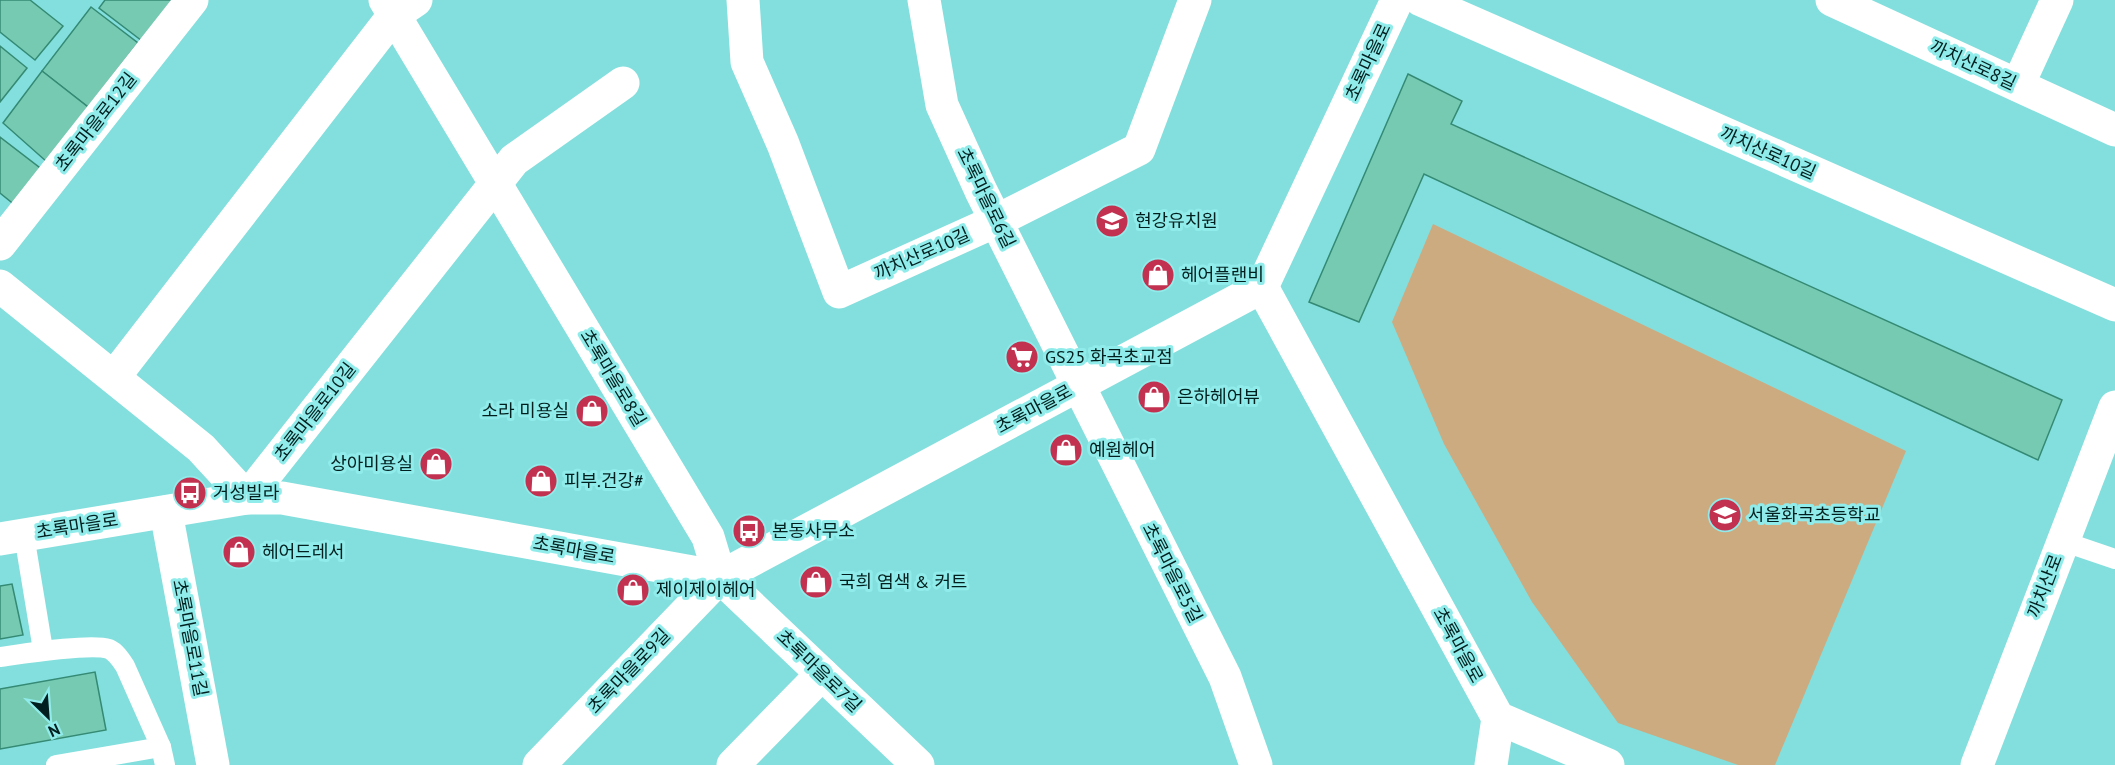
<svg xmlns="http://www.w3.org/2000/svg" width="2115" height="765" font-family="'PT Sans','Noto Sans KR',sans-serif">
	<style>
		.green { fill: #ccab81 }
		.building { fill: #77cab2; stroke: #348a74; stroke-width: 1.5 }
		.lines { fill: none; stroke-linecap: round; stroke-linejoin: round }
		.lane { stroke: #fff; stroke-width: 20 }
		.street { stroke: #fff; stroke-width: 33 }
		.secondary { stroke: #fff; stroke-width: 33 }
		.labels { text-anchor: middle; stroke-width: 6; stroke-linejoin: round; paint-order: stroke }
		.street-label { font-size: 18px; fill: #011f1e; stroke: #90ecea }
		.poi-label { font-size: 18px; fill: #011f1e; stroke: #90ecea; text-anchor: start }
	</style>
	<rect width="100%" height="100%" fill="#83dfdd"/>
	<!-- green -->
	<polygon class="green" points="1433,224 1906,451 1775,765 1738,765 1618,723 1532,602 1444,444 1392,322"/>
	<!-- building -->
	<g class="building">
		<polygon points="0,0 30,0 63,26 35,60 0,32"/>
		<polygon points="105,0 180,0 146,44 99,8"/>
		<polygon points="91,7 138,43 88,107 42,71"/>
		<polygon points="0,46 27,68 0,102"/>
		<polygon points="42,71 88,107 47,162 3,123"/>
		<polygon points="1408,74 1462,101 1451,124 2062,400 2038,460 1424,174 1359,322 1309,302"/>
		<polygon points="0,137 44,171 16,206 0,193"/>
		<polygon points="12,584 23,635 0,639 0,586"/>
		<polygon points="95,672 106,730 0,749 0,689"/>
	</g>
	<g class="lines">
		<!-- lane -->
		<g class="lane">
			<polyline points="24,535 43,650"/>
			<polyline points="2062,541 2115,559"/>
			<path d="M0 657C22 654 90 643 109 649 116 652 121 660 125 666L161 747 165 765"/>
			<polyline points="56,765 161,747"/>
		</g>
		<!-- street -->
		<g class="street">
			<polyline points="385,0 708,537 720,577"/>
			<polyline points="743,0 747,62 783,144 839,292 996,221 1139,149 1195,0"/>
			<polyline points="924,0 942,105 981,191 1225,677 1256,765"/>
			<polyline points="1421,0 2115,305"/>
			<polyline points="1832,0 2115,130"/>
			<polyline points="2018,85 2057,0"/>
			<polyline points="0,244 192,0"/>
			<polyline points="0,286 201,448 247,498 514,160 623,83"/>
			<polyline points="1262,287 1397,0"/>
			<polyline points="114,377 394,15 416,0"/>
			<polyline points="166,512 213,765"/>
			<polyline points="0,539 247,498 282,498 720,577 1262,287 1498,718 1608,765"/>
			<polyline points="720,577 918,765"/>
			<polyline points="539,765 720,577"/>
			<polyline points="733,765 822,674"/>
			<polyline points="1491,765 1498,718"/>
		</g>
		<!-- secondary -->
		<polyline class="secondary" points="1977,765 2115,407"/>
	</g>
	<!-- icons -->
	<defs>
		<symbol id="school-disc" viewBox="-11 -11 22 22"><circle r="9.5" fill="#c23250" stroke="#90ecea"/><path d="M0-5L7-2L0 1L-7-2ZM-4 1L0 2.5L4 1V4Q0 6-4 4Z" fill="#fff"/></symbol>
		<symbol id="shop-disc" viewBox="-11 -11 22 22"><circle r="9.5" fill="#c23250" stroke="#90ecea"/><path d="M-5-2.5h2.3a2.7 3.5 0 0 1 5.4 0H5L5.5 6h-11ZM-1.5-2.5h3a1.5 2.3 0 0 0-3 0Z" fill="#fff"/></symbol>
		<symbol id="supermarket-disc" viewBox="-11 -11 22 22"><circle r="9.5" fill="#c23250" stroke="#90ecea"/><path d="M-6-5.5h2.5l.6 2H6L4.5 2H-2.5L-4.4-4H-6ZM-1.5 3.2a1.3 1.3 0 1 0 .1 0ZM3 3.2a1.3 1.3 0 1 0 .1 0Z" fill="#fff"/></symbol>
		<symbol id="bus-disc" viewBox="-11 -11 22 22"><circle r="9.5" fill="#c23250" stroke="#90ecea"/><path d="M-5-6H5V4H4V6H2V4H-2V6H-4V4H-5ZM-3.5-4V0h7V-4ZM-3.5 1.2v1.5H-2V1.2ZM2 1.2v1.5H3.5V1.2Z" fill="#fff"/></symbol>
	</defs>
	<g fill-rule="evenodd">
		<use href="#school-disc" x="1093" y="202" width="38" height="38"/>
		<use href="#shop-disc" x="1139" y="256" width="38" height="38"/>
		<use href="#supermarket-disc" x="1003" y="338" width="38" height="38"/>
		<use href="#shop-disc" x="1135" y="378" width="38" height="38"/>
		<use href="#shop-disc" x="573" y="392" width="38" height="38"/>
		<use href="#shop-disc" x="1047" y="431" width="38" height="38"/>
		<use href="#shop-disc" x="417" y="445" width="38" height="38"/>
		<use href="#shop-disc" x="522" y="462" width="38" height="38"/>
		<use href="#bus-disc" x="171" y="474" width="38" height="38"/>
		<use href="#school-disc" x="1706" y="496" width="38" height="38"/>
		<use href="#bus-disc" x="730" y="512" width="38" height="38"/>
		<use href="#shop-disc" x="220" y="533" width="38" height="38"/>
		<use href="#shop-disc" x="797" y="563" width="38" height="38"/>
		<use href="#shop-disc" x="614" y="571" width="38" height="38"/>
	</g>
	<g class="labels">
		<!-- street labels -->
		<g class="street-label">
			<text transform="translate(1368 62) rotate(-65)" y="6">초록마을로</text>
			<text transform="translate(1973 65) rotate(25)" y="6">까치산로8길</text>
			<text transform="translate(96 122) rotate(-52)" y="6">초록마을로12길</text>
			<text transform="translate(1768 153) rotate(24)" y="6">까치산로10길</text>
			<text transform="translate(986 198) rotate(64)" y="6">초록마을로6길</text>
			<text transform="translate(922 254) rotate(-24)" y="6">까치산로10길</text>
			<text transform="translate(613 378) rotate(59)" y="6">초록마을로8길</text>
			<text transform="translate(1034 409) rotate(-28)" y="6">초록마을로</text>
			<text transform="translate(315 412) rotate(-52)" y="6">초록마을로10길</text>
			<text transform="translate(77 526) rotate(-9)" y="6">초록마을로</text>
			<text transform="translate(574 550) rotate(10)" y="6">초록마을로</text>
			<text transform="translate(1172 573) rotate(63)" y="6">초록마을로5길</text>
			<text transform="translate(2045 586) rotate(-69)" y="6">까치산로</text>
			<text transform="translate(190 638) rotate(79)" y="6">초록마을로11길</text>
			<text transform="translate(1458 645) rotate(61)" y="6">초록마을로</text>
			<text transform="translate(629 671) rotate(-46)" y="6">초록마을로9길</text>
			<text transform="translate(819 671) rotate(44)" y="6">초록마을로7길</text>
		</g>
		<!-- poi labels -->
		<g class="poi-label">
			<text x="1135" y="227">현강유치원</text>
			<text x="1181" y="281">헤어플랜비</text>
			<text x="1045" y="363">GS25 화곡초교점</text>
			<text x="1177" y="403">은하헤어뷰</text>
			<text x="569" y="417" text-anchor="end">소라 미용실</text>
			<text x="1089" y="456">예원헤어</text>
			<text x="413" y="470" text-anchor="end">상아미용실</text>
			<text x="564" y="487">피부.건강#</text>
			<text x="213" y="499">거성빌라</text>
			<text x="1748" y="521">서울화곡초등학교</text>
			<text x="772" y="537">본동사무소</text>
			<text x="262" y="558">헤어드레서</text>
			<text x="839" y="588">국희 염색 &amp; 커트</text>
			<text x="656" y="596">제이제이헤어</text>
		</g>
	</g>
	<!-- north arrow -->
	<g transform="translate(48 717) rotate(155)" stroke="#90ecea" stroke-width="4.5" paint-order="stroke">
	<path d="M0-4.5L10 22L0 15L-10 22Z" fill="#011f1e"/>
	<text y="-9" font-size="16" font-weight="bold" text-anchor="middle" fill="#011f1e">N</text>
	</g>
</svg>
